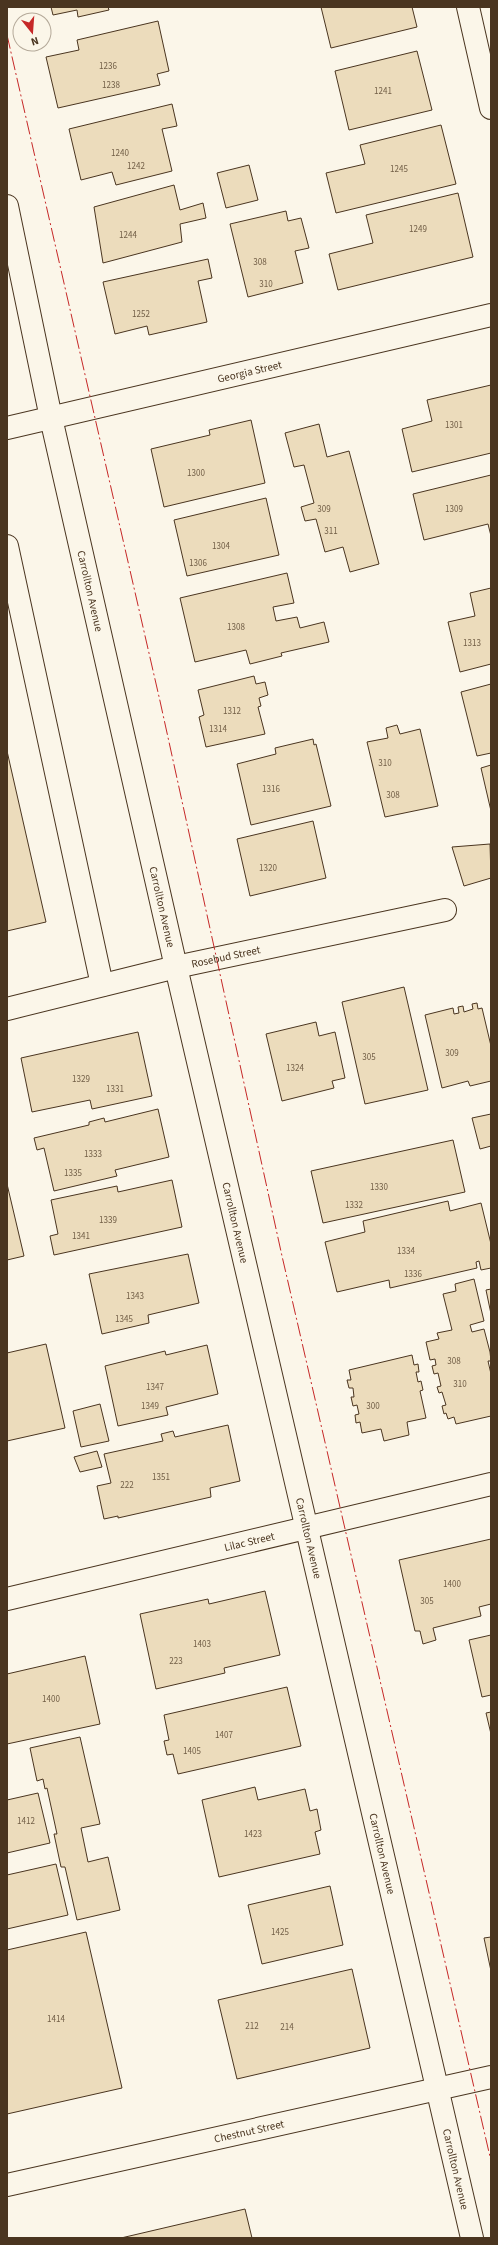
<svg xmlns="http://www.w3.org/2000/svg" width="498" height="2245" font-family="'Source Sans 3',sans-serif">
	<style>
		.building { fill: #ecdcbc; stroke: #4a3520 }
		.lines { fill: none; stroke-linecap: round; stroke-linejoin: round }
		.minor-casing { stroke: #4a3520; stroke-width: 24 }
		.minor { stroke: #fbf6e9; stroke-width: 22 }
		.power { stroke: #c62828; stroke-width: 1; stroke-dasharray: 14 3 2 3; stroke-linecap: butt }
		.labels { text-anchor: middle; stroke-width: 3; stroke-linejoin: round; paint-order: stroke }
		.number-label { font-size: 9px; fill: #725f47 }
		.street-label { font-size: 11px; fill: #4a3520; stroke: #fbf6e9 }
	</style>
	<rect width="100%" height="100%" fill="#fbf6e9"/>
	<!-- building -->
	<g class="building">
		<polygon points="51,7 108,7 109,10 78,17 77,10 53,15"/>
		<polygon points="321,7 412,7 417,27 331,48"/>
		<polygon points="158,21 169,71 157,74 160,85 58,108 46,57 79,50 77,40"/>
		<polygon points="417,51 432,110 349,130 335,71"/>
		<polygon points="172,104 177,126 162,129 172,171 116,185 112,172 81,180 69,129"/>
		<polygon points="441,125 456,184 336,213 326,173 365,164 360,145"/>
		<polygon points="249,165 258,200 226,208 217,173"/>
		<polygon points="174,185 180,210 203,203 206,218 180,224 182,242 103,263 94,207"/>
		<polygon points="458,193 473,257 338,290 329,254 373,243 366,215"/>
		<polygon points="286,211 288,221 301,218 309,248 295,251 303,283 248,297 230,224"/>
		<polygon points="208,259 212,278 198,281 207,322 149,335 147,326 115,334 103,282"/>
		<polygon points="491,385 491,453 412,472 402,429 432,421 427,400"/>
		<polygon points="251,420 265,483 164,507 151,449 210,435 209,430"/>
		<polygon points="319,424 327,457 349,451 379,564 350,572 343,547 325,552 316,519 305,521 301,507 314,503 304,465 294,467 285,433"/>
		<polygon points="491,475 491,536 488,524 424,540 413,494"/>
		<polygon points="266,498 279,555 187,576 174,520"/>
		<polygon points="287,573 294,603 273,607 276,621 297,617 300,628 324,622 329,642 281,653 282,656 250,664 246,650 195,662 180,598"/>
		<polygon points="491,588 491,664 460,672 448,622 475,616 470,593"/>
		<polygon points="254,676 256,684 265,682 268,695 259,698 261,706 258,707 265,734 206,747 199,717 204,715 198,690"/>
		<polygon points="491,684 491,753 477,756 461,692"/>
		<polygon points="397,725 400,734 420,729 438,806 385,817 367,742 388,738 386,728"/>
		<polygon points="313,739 314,745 316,744 331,806 251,825 237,764 276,754 275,748"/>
		<polygon points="7,751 46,922 7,931"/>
		<polygon points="491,765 491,811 481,768"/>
		<polygon points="313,821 326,878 250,896 237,839"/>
		<polygon points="490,844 491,878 464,886 452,847"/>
		<polygon points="404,987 428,1090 365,1104 342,1002"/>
		<polygon points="477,1003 478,1009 482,1008 491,1046 491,1081 470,1086 468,1081 442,1088 425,1015 453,1008 454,1014 459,1013 458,1007 463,1006 464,1012 473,1009 472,1004"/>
		<polygon points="316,1022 319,1036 335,1032 345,1078 332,1081 334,1088 282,1101 266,1034"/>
		<polygon points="138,1032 152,1096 92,1109 90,1100 32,1112 21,1058"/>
		<polygon points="158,1109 169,1157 115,1170 117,1176 54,1191 44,1148 37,1150 34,1138 89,1125 89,1122 104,1118 105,1122"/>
		<polygon points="491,1114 491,1146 480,1149 472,1118"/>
		<polygon points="453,1140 465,1192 323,1223 311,1171"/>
		<polygon points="172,1180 182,1227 54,1255 50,1236 58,1234 51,1200 117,1186 118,1192"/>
		<polygon points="7,1184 24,1256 7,1260"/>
		<polygon points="448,1201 450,1211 481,1203 491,1244 491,1268 481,1270 479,1261 476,1262 477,1268 390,1288 389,1280 337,1292 325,1242 365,1232 363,1221"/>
		<polygon points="188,1254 199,1303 148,1315 149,1323 102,1334 89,1274"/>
		<polygon points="474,1279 484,1321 470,1325 472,1332 484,1329 490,1352 491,1361 488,1361 491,1374 491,1416 456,1424 454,1417 448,1419 446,1413 444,1414 442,1406 446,1405 442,1392 439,1393 437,1387 441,1386 438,1373 434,1374 432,1366 436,1365 435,1359 430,1360 426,1342 439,1339 437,1333 452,1330 443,1294 456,1291 455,1284"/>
		<polygon points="491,1289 491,1314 486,1290"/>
		<polygon points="46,1344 65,1428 7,1441 7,1353"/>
		<polygon points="207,1345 218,1394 166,1407 168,1415 118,1426 105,1366 165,1351 166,1355"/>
		<polygon points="412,1355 414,1365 418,1364 419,1372 416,1372 418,1382 421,1381 423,1390 420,1391 426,1418 407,1422 409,1435 384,1441 381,1429 362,1433 360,1422 356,1423 355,1415 359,1414 357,1405 353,1406 351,1397 354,1397 353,1388 349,1388 347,1380 351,1380 349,1370"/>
		<polygon points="100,1404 109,1441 81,1447 73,1411"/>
		<polygon points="228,1425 240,1481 210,1488 211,1497 118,1518 118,1516 104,1519 97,1486 111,1483 104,1454 163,1441 161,1434 173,1431 175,1437"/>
		<polygon points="97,1451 102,1467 80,1472 74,1457"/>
		<polygon points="491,1539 491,1604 479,1607 481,1616 433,1628 436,1640 423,1644 420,1631 415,1631 399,1560"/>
		<polygon points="265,1591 280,1655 224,1668 225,1673 156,1689 140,1614 208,1599 209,1604"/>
		<polygon points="491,1635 491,1695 482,1697 469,1640"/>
		<polygon points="85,1656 100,1724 7,1744 7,1674"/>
		<polygon points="287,1687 301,1746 178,1774 173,1754 167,1755 164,1741 169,1740 164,1715"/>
		<polygon points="491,1712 491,1734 486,1713"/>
		<polygon points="80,1737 100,1824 81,1828 88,1862 108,1857 120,1910 77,1920 65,1867 61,1867 54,1834 57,1834 47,1788 45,1789 43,1779 37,1781 30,1748"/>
		<polygon points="255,1787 258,1800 305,1789 310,1811 317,1809 321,1830 315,1832 320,1854 219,1877 202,1800"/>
		<polygon points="38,1793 50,1843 7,1853 7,1800"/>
		<polygon points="56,1864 68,1915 7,1929 7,1875"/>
		<polygon points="330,1886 343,1945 262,1964 248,1905"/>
		<polygon points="86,1932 122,2088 7,2114 7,1950"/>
		<polygon points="491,1937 491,1971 484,1938"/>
		<polygon points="352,1969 370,2048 237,2079 218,2000"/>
		<polygon points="245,2209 252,2238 121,2238"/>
	</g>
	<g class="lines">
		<defs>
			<g id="minor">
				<polyline points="468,7 491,108"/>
				<path id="s1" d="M7 206 51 418 176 967 472 2238"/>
				<path id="s2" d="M7 428 491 315"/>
				<polyline points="7,546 102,985"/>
				<path id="s3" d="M7 1009 176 967 445 910"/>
				<path id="s4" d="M7 1599 491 1484"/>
				<path id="s5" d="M7 2185 491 2077"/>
			</g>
		</defs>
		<!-- minor casing -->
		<use href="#minor" class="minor-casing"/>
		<!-- minor -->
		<use href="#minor" class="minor"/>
		<!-- power -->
		<polyline class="power" points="7,35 160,701 282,1256 491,2161"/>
	</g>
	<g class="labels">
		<!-- number labels -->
		<g class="number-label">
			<text x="108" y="69">1236</text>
			<text x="111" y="88">1238</text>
			<text x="383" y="94">1241</text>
			<text x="120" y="156">1240</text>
			<text x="136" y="169">1242</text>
			<text x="399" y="172">1245</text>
			<text x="418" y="232">1249</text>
			<text x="128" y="238">1244</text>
			<text x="260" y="265">308</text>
			<text x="266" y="287">310</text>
			<text x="141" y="317">1252</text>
			<text x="454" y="428">1301</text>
			<text x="196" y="476">1300</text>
			<text x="324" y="512">309</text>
			<text x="454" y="512">1309</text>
			<text x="331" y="534">311</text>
			<text x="221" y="549">1304</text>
			<text x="198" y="566">1306</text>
			<text x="236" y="630">1308</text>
			<text x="472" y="646">1313</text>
			<text x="232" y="714">1312</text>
			<text x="218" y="732">1314</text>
			<text x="385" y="766">310</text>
			<text x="271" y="792">1316</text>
			<text x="393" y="798">308</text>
			<text x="268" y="871">1320</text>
			<text x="452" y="1056">309</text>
			<text x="369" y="1060">305</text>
			<text x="295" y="1071">1324</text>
			<text x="81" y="1082">1329</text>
			<text x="115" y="1092">1331</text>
			<text x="93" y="1157">1333</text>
			<text x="73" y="1176">1335</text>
			<text x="379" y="1190">1330</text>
			<text x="354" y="1208">1332</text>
			<text x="108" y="1223">1339</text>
			<text x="81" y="1239">1341</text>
			<text x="406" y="1254">1334</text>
			<text x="413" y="1277">1336</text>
			<text x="135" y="1299">1343</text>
			<text x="124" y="1322">1345</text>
			<text x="454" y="1364">308</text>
			<text x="460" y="1387">310</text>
			<text x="155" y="1390">1347</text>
			<text x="150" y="1409">1349</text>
			<text x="373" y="1409">300</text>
			<text x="161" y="1480">1351</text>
			<text x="127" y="1488">222</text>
			<text x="452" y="1587">1400</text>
			<text x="427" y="1604">305</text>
			<text x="202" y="1647">1403</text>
			<text x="176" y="1664">223</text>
			<text x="51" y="1702">1400</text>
			<text x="224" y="1738">1407</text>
			<text x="192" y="1754">1405</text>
			<text x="26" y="1824">1412</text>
			<text x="253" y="1837">1423</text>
			<text x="280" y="1935">1425</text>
			<text x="56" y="2022">1414</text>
			<text x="252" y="2029">212</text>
			<text x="287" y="2030">214</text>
		</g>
		<!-- street labels -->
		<g class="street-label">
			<text dy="4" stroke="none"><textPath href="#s2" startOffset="249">Georgia Street</textPath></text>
			<text dy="4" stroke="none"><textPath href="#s1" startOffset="394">Carrollton Avenue</textPath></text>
			<text dy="4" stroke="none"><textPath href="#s1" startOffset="718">Carrollton Avenue</textPath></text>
			<text dy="4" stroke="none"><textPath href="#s3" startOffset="225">Rosebud Street</textPath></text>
			<text dy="4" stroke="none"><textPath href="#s1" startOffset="1042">Carrollton Avenue</textPath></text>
			<text dy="4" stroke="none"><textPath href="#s1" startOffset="1366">Carrollton Avenue</textPath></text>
			<text dy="4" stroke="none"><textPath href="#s4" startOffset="249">Lilac Street</textPath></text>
			<text dy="4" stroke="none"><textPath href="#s1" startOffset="1690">Carrollton Avenue</textPath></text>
			<text dy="4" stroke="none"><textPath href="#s5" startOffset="248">Chestnut Street</textPath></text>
			<text dy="4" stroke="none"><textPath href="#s1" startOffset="2014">Carrollton Avenue</textPath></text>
		</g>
	</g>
	<!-- border -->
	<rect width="498" height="2245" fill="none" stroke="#4a3520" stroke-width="16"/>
	<!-- north arrow -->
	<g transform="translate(32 32) rotate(163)"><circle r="19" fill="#fbf6e9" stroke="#b4a999"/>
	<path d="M0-3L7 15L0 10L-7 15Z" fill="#c62828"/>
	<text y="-6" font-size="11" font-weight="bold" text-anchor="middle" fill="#4a3520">N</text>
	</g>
</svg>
